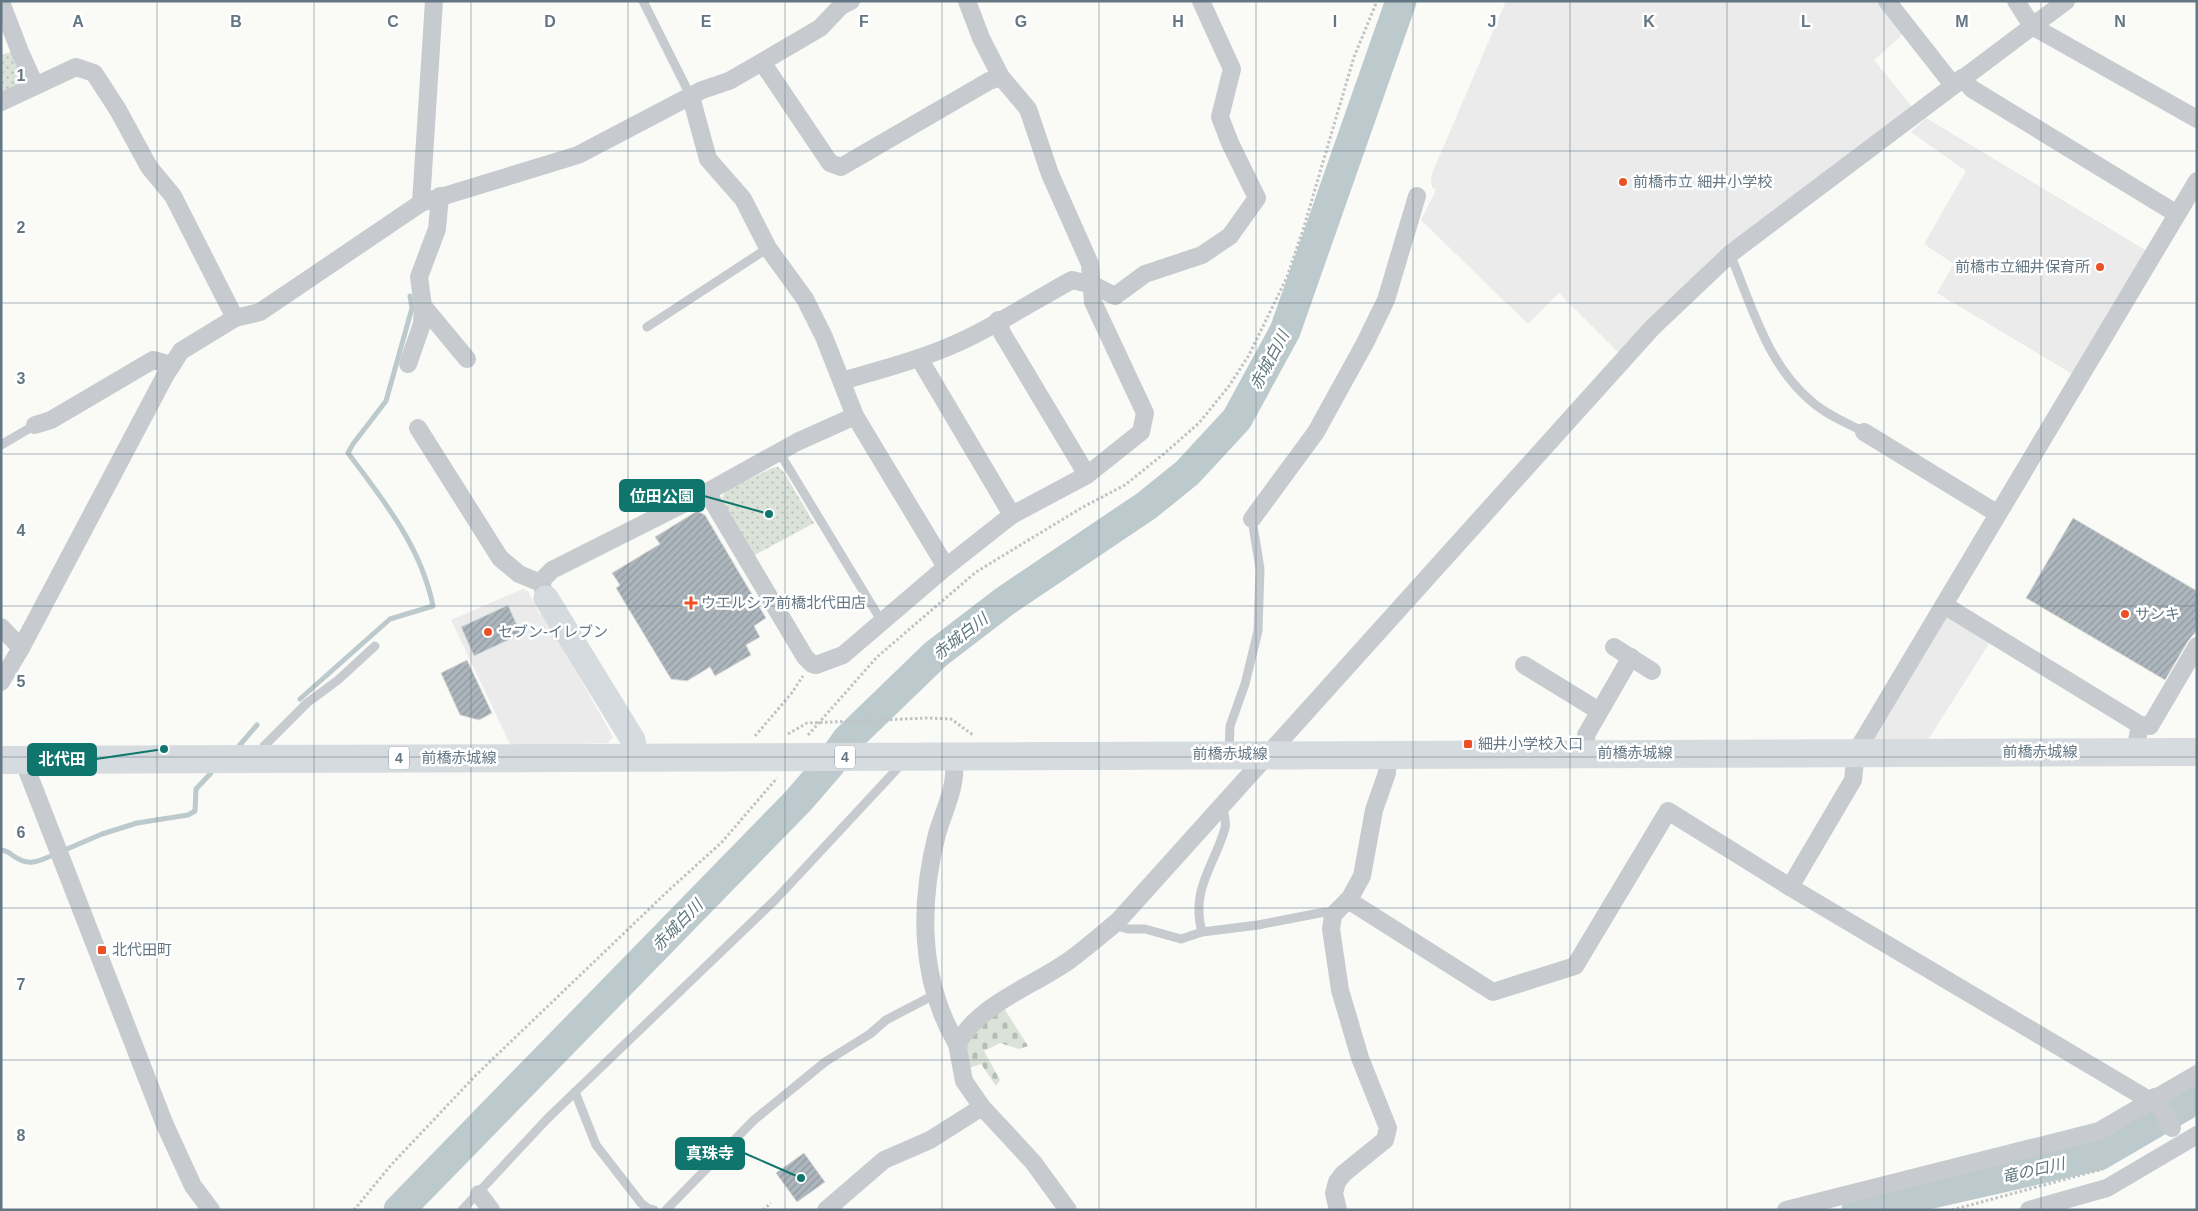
<svg xmlns="http://www.w3.org/2000/svg" width="2198" height="1211" font-family="Arial,'Noto Sans JP',sans-serif">
	<style>
		.built { fill: #eaebea }
		.cemetery { fill: url(#cemetery-stones) }
		.park { fill: url(#park-dots) }
		.lines { fill: none; stroke-linecap: round; stroke-linejoin: round }
		.stream { stroke: #bdcacd; stroke-width: 5 }
		.river { stroke: #bdcacd; stroke-width: 31 }
		.building { fill: url(#building-hatch); stroke: #dbdbd9 }
		.path { stroke: #c0c3c5; stroke-width: 3; stroke-dasharray: 2.5 2.5; stroke-linecap: butt }
		.lane { stroke: #c7cbcf; stroke-width: 9 }
		.street { stroke: #c7cbcf; stroke-width: 18 }
		.secondary { stroke: #d6dbdf; stroke-width: 25 }
		.primary { stroke: #d6dbdf; stroke-width: 28 }
		.grid { fill: none; stroke: #637684; stroke-width: 1; stroke-opacity: 0.55 }
		.poi-dot { fill: #ec5024; stroke: #fff; stroke-width: 2 }
		.labels { text-anchor: middle; stroke-width: 5; stroke-linejoin: round; paint-order: stroke }
		.shield { fill: #fff; stroke: #929fa9; stroke-width: 1 }
		.shield-label { font-size: 14px; font-weight: bold; fill: #637684 }
		.poi-label { font-size: 15px; fill: #637684; stroke: #fff; text-anchor: start }
		.street-label { font-size: 15px; fill: #637684; stroke: #fff }
		.water-label { font-size: 16px; font-style: italic; fill: #5e767d; stroke: #fff }
		.grid-label { font-size: 16px; text-anchor: middle; font-weight: bold; fill: #637684; stroke: #fff; stroke-width: 5; stroke-linejoin: round; paint-order: stroke }
		.leader { fill: none; stroke: #0f766e; stroke-width: 2 }
		.callout-dot { fill: #0f766e; stroke: #fff; stroke-width: 2 }
		.callout { fill: #0f766e; stroke: #0f766e; stroke-width: 2 }
		.callout-label { font-size: 16px; text-anchor: middle; font-weight: bold; fill: #fff }
	</style>
	<defs>
		<pattern id="cemetery-stones" width="16" height="16" patternUnits="userSpaceOnUse" patternTransform="scale(1.25)"><rect width="16" height="16" fill="#dbe2d8"/><path d="M2 7V4a2 2 0 0 1 4 0v3zM10 15v-3a2 2 0 0 1 4 0v3z" fill="#b5bcb5"/></pattern>
		<pattern id="park-dots" width="8" height="8" patternUnits="userSpaceOnUse" patternTransform="scale(1.25)"><rect width="8" height="8" fill="#dbe2d8"/><path d="M2 2h.1M6 6h.1" fill="none" stroke="#b5bcb5" stroke-width="1.8" stroke-linecap="round"/></pattern>
		<pattern id="building-hatch" width="6" height="6" patternUnits="userSpaceOnUse" patternTransform="scale(1.25)"><rect width="6" height="6" fill="#adb6bc"/><path d="M-1 1l2-2M0 6l6-6M5 7l2-2" fill="none" stroke="#90999e"/></pattern>
	</defs>
	<rect width="100%" height="100%" fill="#fafaf7"/>
	<!-- built -->
	<g class="built">
		<polygon points="1506,1 1878,1 1904,33 1874,60 1914,109 1714,256 1620,354 1559,293 1528,324 1421,220 1436,190 1432,187 1431,176"/>
		<polygon points="1926,118 2147,251 2074,375 1937,293 1954,264 1924,244 1966,171 1911,132"/>
		<polygon points="523,589 528,591 539,613 545,616 613,737 608,743 511,746 451,620"/>
		<polygon points="1943,614 1990,642 1926,743 1865,743"/>
	</g>
	<!-- cemetery -->
	<polygon class="cemetery" points="1002,1005 1028,1046 1019,1049 1000,1043 984,1051 1000,1080 996,1086 981,1064 966,1069 967,1043"/>
	<!-- park -->
	<g class="park">
		<polygon points="11,52 25,85 1,96 1,55"/>
		<polygon points="778,467 783,471 814,523 753,556 723,505 722,498 725,491 772,468"/>
	</g>
	<g class="lines">
		<!-- stream -->
		<g class="stream">
			<path d="M300 699 390 619 433 606C421 546 383 500 348 453L353 444 386 401 412 308 410 296"/>
			<polyline points="239,746 257,725"/>
			<polyline points="67,849 102,834 137,823 188,815 195,811 196,789 211,773"/>
			<path d="M1 850C6 850 8 852 12 855 27 866 35 863 51 856"/>
		</g>
		<!-- river -->
		<g class="river">
			<polyline points="399,1210 798,801 830,764 847,740 936,654 1005,601 1146,506 1187,473 1237,419 1285,331 1401,1"/>
			<polyline points="1857,1210 2099,1155 2197,1098"/>
		</g>
	</g>
	<!-- building -->
	<g class="building">
		<polygon points="697,511 705,515 766,618 754,626 760,637 746,645 751,655 715,676 710,667 687,681 671,679 616,588 620,585 612,573 660,544 655,537"/>
		<polygon points="2073,518 2197,591 2197,630 2188,641 2165,680 2026,598"/>
		<polygon points="508,605 521,634 474,656 461,627"/>
		<polygon points="467,660 492,713 479,720 460,715 441,673"/>
		<polygon points="804,1153 825,1182 797,1202 776,1173"/>
	</g>
	<g class="lines">
		<!-- path -->
		<g class="path">
			<polyline points="788,734 807,723 927,718 951,719 973,735"/>
			<polyline points="808,735 877,657 976,572 1083,507 1125,485 1166,452 1199,423 1229,386 1249,355 1287,277 1303,230 1354,57 1377,1"/>
			<polyline points="755,736 791,694 803,676"/>
			<polyline points="354,1210 391,1165 476,1075 669,890 722,842 777,778"/>
			<polyline points="763,1210 771,1203"/>
			<polyline points="1952,1210 2103,1169"/>
		</g>
		<!-- lane -->
		<g class="lane">
			<polyline points="643,1 691,97"/>
			<path d="M1730 254C1752 306 1767 364 1811 401 1825 414 1847 423 1864 432"/>
			<polyline points="647,327 768,248"/>
			<polyline points="1,445 35,425"/>
			<polyline points="779,452 882,622"/>
			<polyline points="1229,752 1230,726 1245,684 1258,631 1260,569 1252,519"/>
			<polyline points="259,755 264,746 307,703 338,680 375,646"/>
			<polyline points="1113,925 1128,929 1145,929 1181,939 1202,932 1258,925 1325,912 1335,913"/>
			<path d="M1202 932C1190 889 1215 865 1225 828 1227 821 1223 811 1222 805"/>
			<polyline points="575,1092 596,1145 641,1203 649,1209 654,1210"/>
			<polyline points="462,1210 547,1119 776,899 897,769 900,761"/>
			<polyline points="666,1210 754,1120 825,1062 870,1034 886,1020 934,995"/>
		</g>
		<!-- street -->
		<g class="street">
			<polyline points="1887,1 1953,85"/>
			<polyline points="2016,1 2032,26 2197,119"/>
			<polyline points="1,2 20,52 35,85"/>
			<polyline points="762,62 830,163 841,167 989,81 1001,77"/>
			<polyline points="1962,78 1972,89 2177,214"/>
			<polyline points="691,97 708,159 743,199 768,248 805,299 824,337 855,416 946,567 843,655 816,665 812,664 805,657 707,492"/>
			<polyline points="1,102 76,67 94,73 118,110 149,167 173,196 235,318"/>
			<polyline points="440,196 437,229 419,277 423,306 467,359"/>
			<polyline points="421,203 434,1"/>
			<polyline points="998,320 1002,333 1087,475"/>
			<polyline points="919,358 1012,515"/>
			<polyline points="408,364 422,324 423,306"/>
			<path d="M842 381C885 368 931 357 972 336 1006 319 1039 298 1072 280L1093 285 1115 296 1145 274 1202 255 1230 236 1257 198 1230 143 1220 117 1232 69 1201 1"/>
			<polyline points="35,425 51,420 153,360 172,365"/>
			<polyline points="418,428 500,558 519,574 541,583"/>
			<polyline points="1864,432 1998,514"/>
			<polyline points="1252,519 1316,432 1365,343 1386,300 1417,196"/>
			<polyline points="946,567 1012,515 1087,475 1141,432 1145,413 1093,302 1090,264 1050,174 1028,109 1001,77 981,38 967,1"/>
			<polyline points="546,598 541,583 545,577 552,570 707,492 797,442 855,416"/>
			<polyline points="1944,605 2140,725 2135,752"/>
			<polyline points="1,627 21,648"/>
			<polyline points="1614,647 1652,671"/>
			<polyline points="1524,665 1599,711"/>
			<polyline points="1,682 21,648 165,376 181,351 235,318 260,312 421,203 578,155 702,90 729,81 762,62 820,28 841,6 851,1"/>
			<polyline points="2140,725 2150,726 2197,646"/>
			<polyline points="1587,753 1586,735 1631,657"/>
			<path d="M955 756C954 765 955 774 953 783 950 800 942 817 937 834 919 904 919 980 957 1044"/>
			<polyline points="23,760 165,1125 193,1186 211,1210"/>
			<polyline points="1348,900 1493,992 1575,966 1668,811 1790,887"/>
			<polyline points="2155,1097 2172,1128"/>
			<polyline points="2149,1100 1790,887 1853,780 1856,752 2197,181"/>
			<polyline points="479,1194 491,1210"/>
			<polyline points="826,1210 884,1160 930,1140 982,1107"/>
			<path d="M1068 1210 1033 1162 982 1107 964 1081 957 1044C981 1003 1029 988 1067 962 1084 950 1101 935 1118 921L1652 328 1730 254 2066 1"/>
			<polyline points="1338,1210 1334,1193 1337,1182 1343,1174 1385,1140 1388,1128 1360,1058 1340,990 1331,929 1333,915 1350,898 1362,876 1374,810 1387,773 1388,754"/>
			<polyline points="1786,1210 2099,1131 2197,1074"/>
			<polyline points="2029,1210 2107,1188 2197,1135"/>
		</g>
		<!-- secondary -->
		<polyline class="secondary" points="546,598 633,740 636,757"/>
		<!-- primary -->
		<polyline class="primary" points="1,760 2197,752"/>
	</g>
	<!-- grid -->
	<path class="grid" d="M157 1V1210M314 1V1210M471 1V1210M628 1V1210M785 1V1210M942 1V1210M1099 1V1210M1256 1V1210M1413 1V1210M1570 1V1210M1727 1V1210M1884 1V1210M2041 1V1210M1 151H2197M1 303H2197M1 454H2197M1 606H2197M1 757H2197M1 908H2197M1 1060H2197"/>
	<!-- markers -->
	<g class="poi-dot">
		<circle cx="1623" cy="182" r="5"/>
		<circle cx="2100" cy="267" r="5"/>
		<path d="M688.5 595.5h5v5h5v5h-5v5h-5v-5h-5v-5h5z"/>
		<circle cx="2125" cy="614" r="5"/>
		<circle cx="488" cy="632" r="5"/>
		<rect x="1463" y="739" width="10" height="10" rx="2.5"/>
		<rect x="97" y="945" width="10" height="10" rx="2.5"/>
	</g>
	<g class="labels">
		<!-- shield labels -->
		<g class="shield">
			<rect x="835" y="745.5" width="20" height="23" rx="4"/>
			<rect x="389" y="746.5" width="20" height="23" rx="4"/>
		</g>
		<g class="shield-label">
			<text x="845" y="762">4</text>
			<text x="399" y="763">4</text>
		</g>
		<!-- poi labels -->
		<g class="poi-label">
			<text x="1633" y="187">前橋市立 細井小学校</text>
			<text x="2090" y="272" text-anchor="end">前橋市立細井保育所</text>
			<text x="701" y="608">ウエルシア前橋北代田店</text>
			<text x="2135" y="619">サンキ</text>
			<text x="498" y="637">セブン-イレブン</text>
			<text x="1478" y="749">細井小学校入口</text>
			<text x="112" y="955">北代田町</text>
		</g>
		<!-- street labels -->
		<g class="street-label">
			<text x="2040" y="757">前橋赤城線</text>
			<text x="1635" y="758">前橋赤城線</text>
			<text x="1230" y="759">前橋赤城線</text>
			<text x="459" y="763">前橋赤城線</text>
		</g>
		<!-- water labels -->
		<g class="water-label">
			<text transform="translate(1269 360) rotate(-62)" y="6">赤城白川</text>
			<text transform="translate(960 636) rotate(-38)" y="6">赤城白川</text>
			<text transform="translate(677 925) rotate(-46)" y="6">赤城白川</text>
			<text transform="translate(2033 1170) rotate(-13)" y="6">竜の口川</text>
		</g>
	</g>
	<g class="grid-label">
		<text x="78" y="27">A</text>
		<text x="236" y="27">B</text>
		<text x="393" y="27">C</text>
		<text x="550" y="27">D</text>
		<text x="706" y="27">E</text>
		<text x="864" y="27">F</text>
		<text x="1021" y="27">G</text>
		<text x="1178" y="27">H</text>
		<text x="1335" y="27">I</text>
		<text x="1492" y="27">J</text>
		<text x="1649" y="27">K</text>
		<text x="1806" y="27">L</text>
		<text x="1962" y="27">M</text>
		<text x="2120" y="27">N</text>
		<text x="21" y="81">1</text>
		<text x="21" y="233">2</text>
		<text x="21" y="384">3</text>
		<text x="21" y="536">4</text>
		<text x="21" y="687">5</text>
		<text x="21" y="838">6</text>
		<text x="21" y="990">7</text>
		<text x="21" y="1141">8</text>
	</g>
	<!-- callouts -->
	<path class="leader" d="M769 514L704 496M164 749L96 759M801 1178L744 1153"/>
	<g class="callout-dot">
		<circle cx="769" cy="514" r="5"/>
		<circle cx="164" cy="749" r="5"/>
		<circle cx="801" cy="1178" r="5"/>
	</g>
	<g class="callout">
		<rect x="620" y="480" width="84" height="31" rx="5"/>
		<rect x="28" y="744" width="68" height="31" rx="5"/>
		<rect x="676" y="1138" width="68" height="31" rx="5"/>
	</g>
	<g class="callout-label">
		<text x="662" y="502">位田公園</text>
		<text x="62" y="765">北代田</text>
		<text x="710" y="1159">真珠寺</text>
	</g>
	<!-- border -->
	<rect width="2198" height="1211" fill="none" stroke="#637684" stroke-width="5"/>
</svg>
